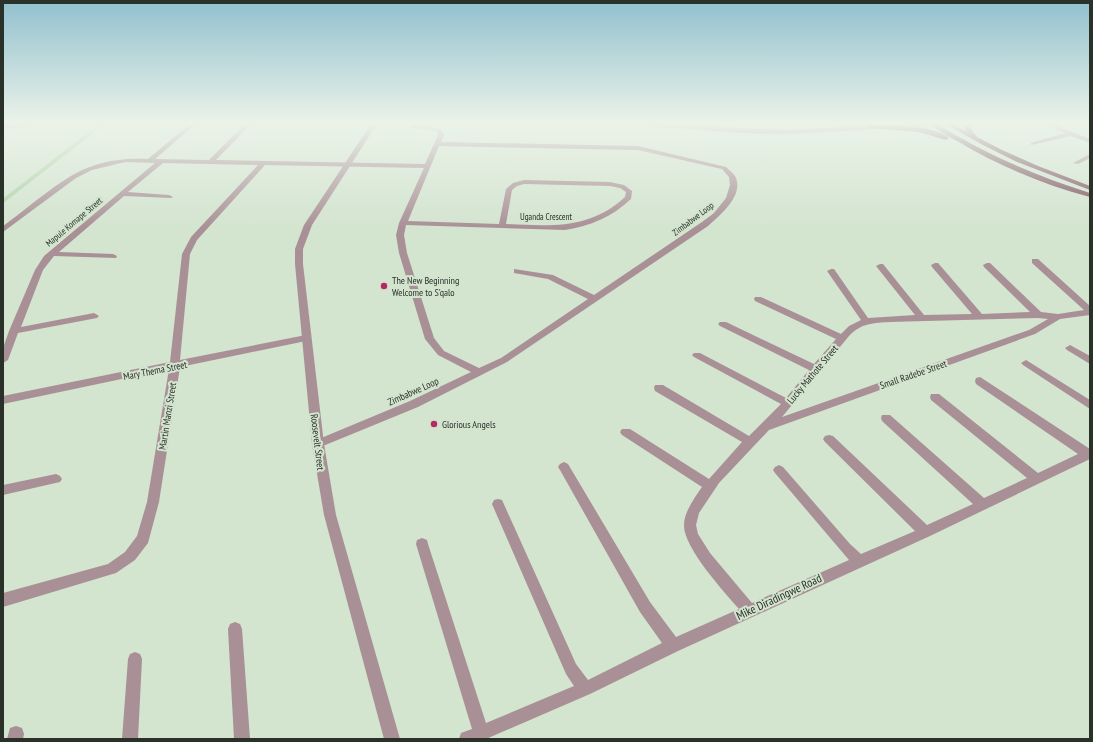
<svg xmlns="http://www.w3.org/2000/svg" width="1093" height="742" font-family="'PT Sans Narrow',sans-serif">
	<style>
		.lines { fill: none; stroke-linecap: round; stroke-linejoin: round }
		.stream { stroke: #aed2a7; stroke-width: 3.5 }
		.minor { fill: #a99096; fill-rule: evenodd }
		.tertiary { fill: #a99096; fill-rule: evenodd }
		.primary { fill: #794f5b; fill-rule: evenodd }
		.poi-dot { fill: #b52a64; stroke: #d3e4cf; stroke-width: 1.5 }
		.labels { text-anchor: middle; stroke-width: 4; stroke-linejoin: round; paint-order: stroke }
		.far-street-label { font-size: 9px; fill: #2a3129; stroke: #d3e4cf }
		.poi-label { font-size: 10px; fill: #2a3129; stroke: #d3e4cf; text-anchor: start }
		.street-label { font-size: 10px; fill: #2a3129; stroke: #d3e4cf }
		.near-street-label { font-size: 12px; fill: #2a3129; stroke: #d3e4cf }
	</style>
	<rect width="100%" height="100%" fill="#d3e4cf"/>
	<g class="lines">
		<!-- stream -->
		<polyline class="stream" points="3,201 102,124"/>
		<!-- minor -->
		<g class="minor">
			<path d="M190 124H196L155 159 209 160 245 124H251L216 160 425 164 438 135 437 131 412 128 411 127 414 125 441 129 444 135 441 142 638 146 726 167C729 170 733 173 735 176 745 195 720 215 708 226L507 362 418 407 318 448 314 447 312 444 314 441 410 401 471 372 438 355 425 339 399 253 396 235 399 223 424 168 265 165 197 240 190 254 180 360 306 335 311 338 306 341 180 367 159 502 148 543 135 560 116 573 3 607V593L108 564 125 552 137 536 147 502 169 369 3 404V396L170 362 182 254 191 237 258 165 163 163 128 192 169 195 173 197 171 198 124 196 59 252 113 254 117 256 116 258 54 256 43 270 21 327 94 313 99 316 97 318 18 333 8 360 3 363V348L9 331 35 270 44 256 155 163 125 162 92 170 76 178 3 232V226C27 209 61 178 87 168 107 160 127 158 148 159ZM439 146 638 150 722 169 729 177 730 185 726 198 714 213 702 222 594 295 553 275 514 269V273L548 279 588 299 501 358 479 368 444 351 434 338 407 253 404 235 406 225 565 230C590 226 612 217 631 199L632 191 624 185 610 182 524 180 513 183 506 189 499 224 408 221ZM524 184 610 186 620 188 626 192 625 197C589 230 551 226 506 224L512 190 517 186Z"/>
			<polygon points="1044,124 1052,124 1090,139 1090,143 1071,136 1031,145 1031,143 1065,133"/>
			<polygon points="1090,154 1090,158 1078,164 1073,163"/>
			<path d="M1032 259H1038L1090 306V315L1060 319 1035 334 769 430 719 483 699 513 696 525 698 534 710 553 752 603 849 560 775 473 773 470 775 467 779 465 783 467 850 544 861 554 915 531 825 442 823 439 825 436 829 435 833 436 927 525 973 504 882 421 881 418 882 415H890L984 498 1027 478 931 400 930 397 931 394H939L1038 473 1078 454 976 384 975 381 976 378 980 377 1090 449V459L930 536 678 651 590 694 486 739H459L461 733 472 729 416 544 417 540 422 538 427 540 428 544 486 723 574 686 566 674 492 504 494 500 498 499 502 500 576 664 588 680 662 643 640 612 560 470 558 467 560 464 564 462 568 464 650 602 676 637 739 609C724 592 683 547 684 525 684 512 695 497 702 487L622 435 620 432 622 429H630L709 479 742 442 655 391 654 388 655 385H663L749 436 781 404 694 357 692 355 694 353H700L786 398 809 370 720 326 718 324 720 322H726L814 364 836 339 755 301 754 299 755 297H761L841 334 849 326 861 320 827 271 831 269H834L868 318 915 315 876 266 880 264H883L924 315 972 314 932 267 931 265 935 263H938L982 314 1030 312 984 267 983 265 987 263H990L1041 312 1058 314 1084 310 1032 263ZM1038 318 1048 319 1029 330 782 417 849 336C861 323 874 323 890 322Z"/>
			<polygon points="1070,345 1090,356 1090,364 1067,350 1065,348"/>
			<polygon points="1026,360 1090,400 1090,409 1023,365 1021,363"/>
			<polygon points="56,474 60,476 62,479 60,482 3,495 3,485"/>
			<polygon points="235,622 240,624 242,629 250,739 234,739 228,629 230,624"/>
			<polygon points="135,652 140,654 142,659 138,739 122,739 128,659 130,654"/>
			<polygon points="16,726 22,728 24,734 23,739 7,739 10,728"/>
		</g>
		<!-- tertiary -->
		<g class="tertiary">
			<polygon points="15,124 34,124 31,126 3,129 3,125"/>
			<polygon points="371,124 377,124 312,225 303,249 303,264 324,444 336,515 400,739 384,739 324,515 312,444 295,264 295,249 304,225"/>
			<polygon points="648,124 787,130 907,124 942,124 939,126 787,134 739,133 651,126"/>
		</g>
		<!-- primary -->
		<g class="primary">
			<path d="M930 124H937C985 154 1036 176 1090 193V197C1045 185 999 166 959 142 949 137 938 131 930 124Z"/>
			<polygon points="946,124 953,124 967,132 964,128 968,124 974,124 970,128 977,137 1002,150 1038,166 1090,186 1090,190 1015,161 981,144"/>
			<path d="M871 125C893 126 932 124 949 138L946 140 919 132 869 128 868 127Z"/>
		</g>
	</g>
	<!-- sky -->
	<linearGradient id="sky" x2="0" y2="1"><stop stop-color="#91c0ce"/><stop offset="0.54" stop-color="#ebf3e9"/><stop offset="1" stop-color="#ebf3e9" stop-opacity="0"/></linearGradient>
	<rect width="1093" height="228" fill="url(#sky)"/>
	<!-- markers -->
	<g class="poi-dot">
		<circle cx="384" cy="286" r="4"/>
		<circle cx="434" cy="424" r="4"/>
	</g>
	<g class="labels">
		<!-- far-street labels -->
		<g class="far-street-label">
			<text x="546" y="220">Uganda Crescent</text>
			<text transform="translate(693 219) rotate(-37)" y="3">Zimbabwe Loop</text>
			<text transform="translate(74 222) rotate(-40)" y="3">Mapule Komape Street</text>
		</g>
		<!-- poi labels -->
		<g class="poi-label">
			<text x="392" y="284">The New Beginning<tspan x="392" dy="12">Welcome to S'qalo</tspan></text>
			<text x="442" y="428">Glorious Angels</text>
		</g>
		<!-- street labels -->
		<g class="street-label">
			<text transform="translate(155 370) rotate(-11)" y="4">Mary Thema Street</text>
			<text transform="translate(812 374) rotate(-50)" y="4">Lucky Mathote Street</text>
			<text transform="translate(913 374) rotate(-19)" y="4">Small Radebe Street</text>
			<text transform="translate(413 391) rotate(-24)" y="4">Zimbabwe Loop</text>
			<text transform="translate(167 416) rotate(-81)" y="4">Martin Manzi Street</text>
			<text transform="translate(318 442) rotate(83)" y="4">Roosevelt Street</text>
		</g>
		<!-- near-street labels -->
		<g class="near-street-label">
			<text transform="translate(779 597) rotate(-25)" y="4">Mike Diradingwe Road</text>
		</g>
	</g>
	<!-- border -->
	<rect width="1093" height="742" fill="none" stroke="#2a3129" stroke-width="8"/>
</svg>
